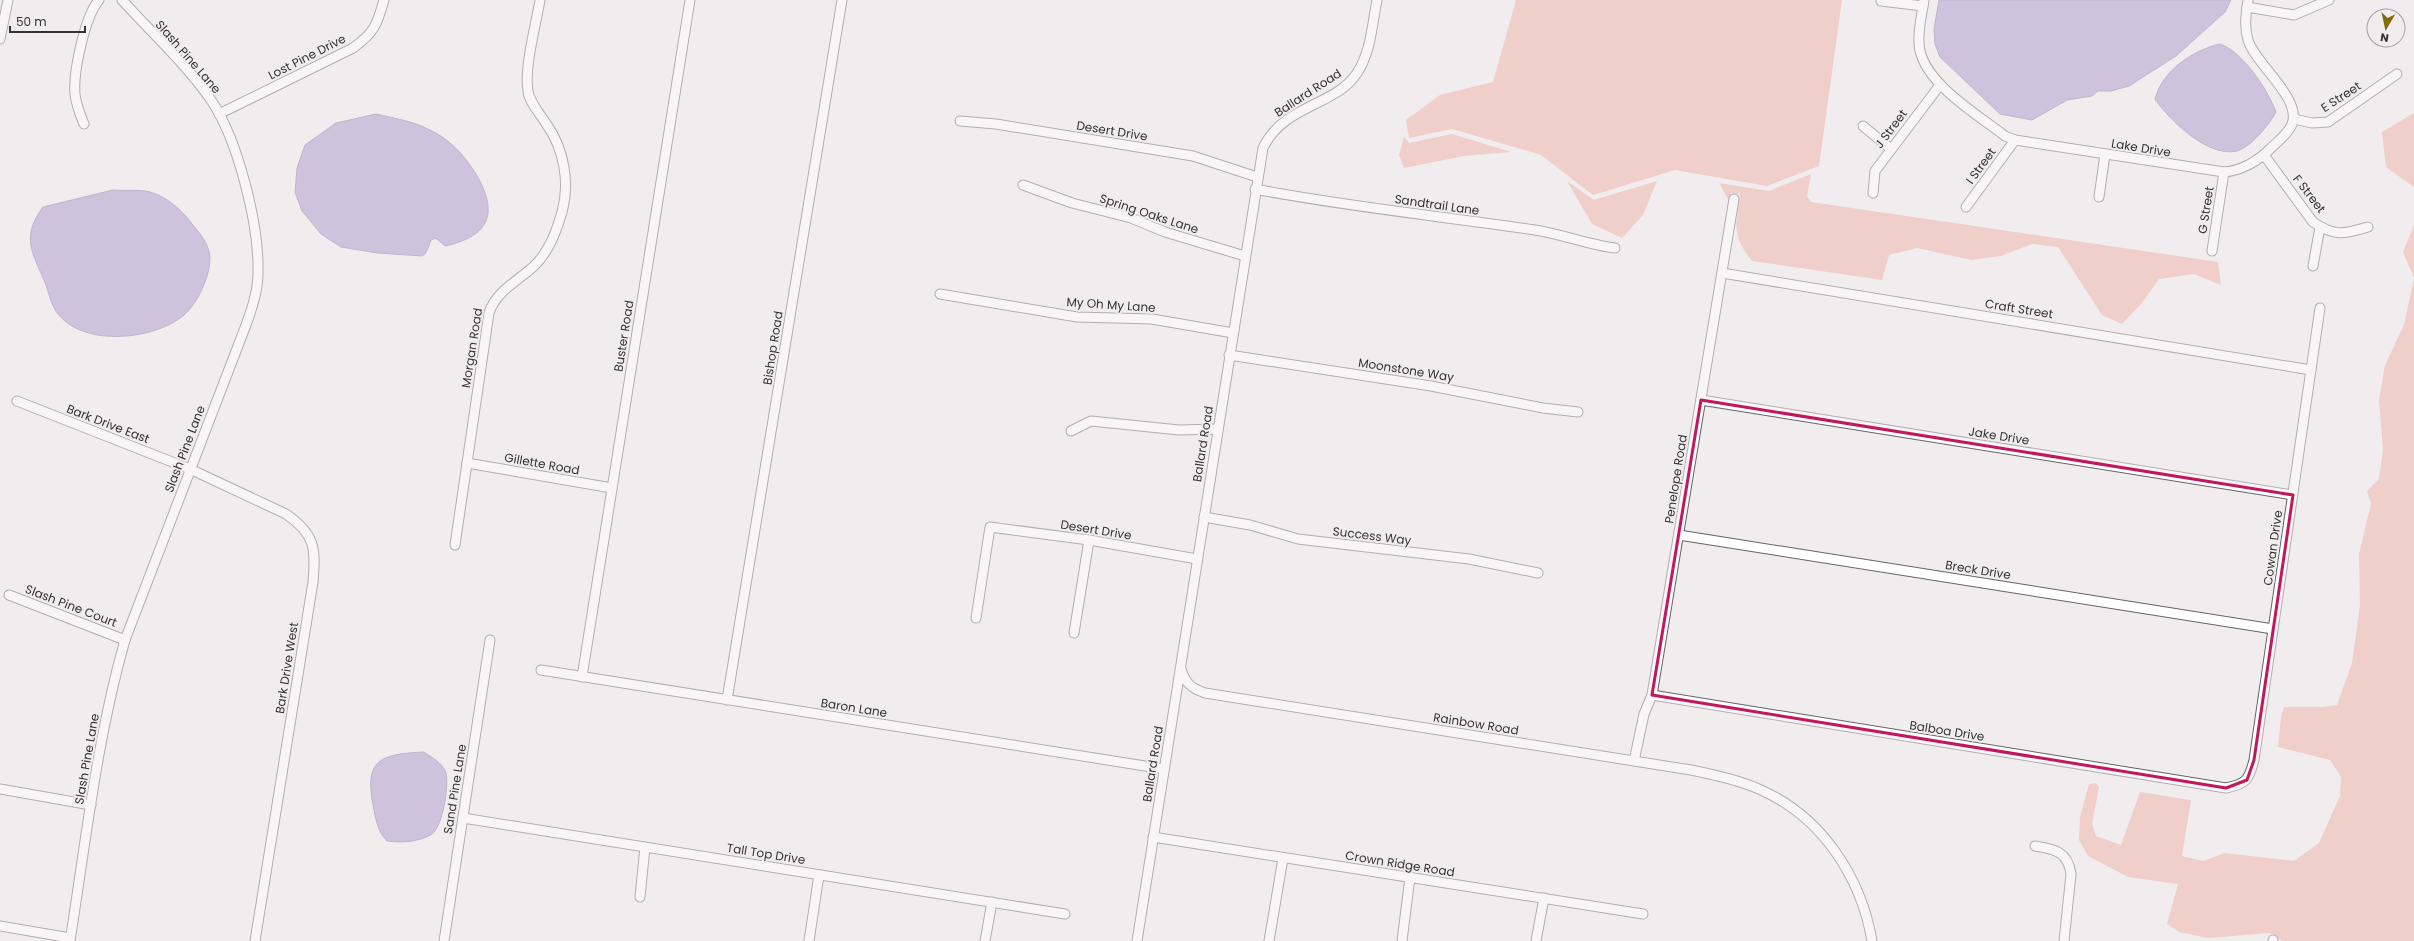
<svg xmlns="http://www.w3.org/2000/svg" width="2414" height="941" font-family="Poppins,sans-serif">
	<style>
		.forest { fill: #f0a89d }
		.water { fill: #a68ec8; stroke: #84729b }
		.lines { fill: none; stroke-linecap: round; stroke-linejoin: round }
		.minor-casing { stroke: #666365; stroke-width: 11 }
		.minor { stroke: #fff; stroke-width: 9 }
		.marked { fill: none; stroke: #c2185b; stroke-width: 3; stroke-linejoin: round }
		.labels { text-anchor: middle; stroke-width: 4; stroke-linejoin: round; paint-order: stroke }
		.street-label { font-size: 12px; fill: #343233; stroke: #f1edef }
	</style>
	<rect width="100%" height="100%" fill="#f1edef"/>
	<!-- forest -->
	<g class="forest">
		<polygon points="1516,0 1842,0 1819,166 1767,186 1675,170 1593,195 1541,155 1452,129 1409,138 1406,120 1440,95 1493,82"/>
		<polygon points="2414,113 2414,187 2386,167 2382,132"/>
		<polygon points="1452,134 1511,152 1464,156 1404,168 1399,155 1404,137 1409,143"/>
		<path d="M1811 174 1807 196 1811 202 2218 262 2221 285 2194 274 2159 279 2141 304 2122 324 2102 315 2058 247 2032 244 2001 256 1971 260 1917 248 1889 255 1882 280 1752 261C1731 234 1736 226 1740 194L1731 193 1729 201 1719 183 1769 191Z"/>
		<polygon points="1567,181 1594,200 1657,181 1643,215 1622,238 1592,224"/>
		<polygon points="2414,225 2414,941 2282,941 2270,933 2208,938 2179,932 2167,924 2178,884 2128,877 2088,856 2079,840 2080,817 2089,784 2096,783 2099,787 2092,824 2096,836 2121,845 2140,792 2191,800 2182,856 2203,861 2225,853 2294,861 2319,843 2340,796 2341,777 2330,760 2278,747 2281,717 2284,707 2324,707 2337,705 2352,663 2360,605 2359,554 2371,504 2367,491 2379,479 2383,450 2379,400 2385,365 2404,325 2414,278 2403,252"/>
	</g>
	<!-- water -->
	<g class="water">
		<polygon points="1939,0 2231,0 2225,12 2176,56 2129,86 2111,91 2098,91 2092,96 2067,100 2032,120 2000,114 1940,57 1935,44 1934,29"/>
		<path d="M2220 44C2243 52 2268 90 2276 112 2270 124 2250 148 2237 151 2209 158 2170 121 2155 99 2162 71 2193 50 2220 44Z"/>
		<path d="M376 114C393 118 412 121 428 129 450 139 464 155 476 174 499 213 490 236 445 246L436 238 431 240 426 253 422 256 377 253 341 247 321 234 302 211 295 192 297 168 305 145 336 123Z"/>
		<path d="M113 190C125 191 139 189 150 192 166 196 183 211 192 224 200 233 210 246 210 258 210 276 198 303 184 315 155 340 85 347 59 315 52 308 49 294 46 285 33 253 20 238 43 207Z"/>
		<path d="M424 752C431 757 443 763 446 773 449 785 443 826 432 834 420 842 401 843 387 841 377 831 376 819 373 805 364 759 381 754 424 752Z"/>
	</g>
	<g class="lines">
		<defs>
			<g id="minor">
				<path d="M1924 0C1922 14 1918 29 1919 43 1920 81 1977 114 2005 136L2015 140 2224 172C2241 171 2258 161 2270 149 2277 142 2289 133 2292 124 2302 98 2255 64 2248 40 2244 27 2246 13 2248 0"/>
				<polyline points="1881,1 1923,6"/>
				<polyline points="2247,7 2294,15 2329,0"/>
				<polyline points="0,39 8,0"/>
				<path d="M219 114 353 48C374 33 377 25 384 0"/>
				<polyline points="2294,119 2312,123 2328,122 2397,74"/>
				<polyline points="960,121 996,124 1193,156 1257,177"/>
				<path d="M84 124C80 114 76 105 75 94 73 72 85 16 99 0"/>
				<polyline points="1863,126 1891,149"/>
				<path d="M2264 155 2313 222C2335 237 2344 234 2368 227"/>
				<polyline points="1023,185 1072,203 1131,218 1165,232 1245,256"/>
				<path d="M1255 189C1348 207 1442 216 1535 230 1562 234 1588 245 1615 248"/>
				<polyline points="1873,193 1875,171 1940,85"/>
				<polyline points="2099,197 2105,154"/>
				<polyline points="1966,207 2015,140"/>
				<polyline points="2212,251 2224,172"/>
				<polyline points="2313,266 2320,227"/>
				<polyline points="1722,273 2311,370"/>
				<polyline points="940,294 1077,317 1152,319 1233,333"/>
				<polyline points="1229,355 1431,386 1543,408 1578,412"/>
				<polyline points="1701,400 2293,495"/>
				<path d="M17 401 190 469 286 514C315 534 316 548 313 582L255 941"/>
				<polyline points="1071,431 1091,421 1179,430 1218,429"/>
				<polyline points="467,463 612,488"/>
				<polyline points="1204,517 1250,525 1298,539 1469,559 1538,573"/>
				<polyline points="1679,535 2273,629"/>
				<path d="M455 545 489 313C496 291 518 281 534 266 548 253 557 230 562 212 570 183 564 149 547 125 541 115 529 102 528 91 524 67 536 25 540 0"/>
				<polyline points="9,595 125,640"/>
				<polyline points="976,618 990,527 1089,540 1197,559"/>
				<polyline points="1074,633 1089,540"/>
				<path d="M1181 669C1185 683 1191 688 1205 693L1691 770C1715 775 1739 780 1761 790 1822 817 1861 877 1872 941"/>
				<polyline points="541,670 1164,769"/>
				<polyline points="582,677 690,0"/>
				<path d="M1652 695 2226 788C2246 784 2249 780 2254 760L2320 308"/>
				<polyline points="727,700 842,0"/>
				<polyline points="1634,761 1644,714 1652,695 1734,199"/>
				<polyline points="0,789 91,805"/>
				<polyline points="463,818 1065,914"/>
				<polyline points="1153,837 1643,914"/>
				<path d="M2035 846C2055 849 2068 852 2071 874L2064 941"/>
				<polyline points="640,897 645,847"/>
				<polyline points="0,926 70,938"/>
				<path d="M70 941C86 840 97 738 125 640L246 325C252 308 258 291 258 272 259 224 238 140 211 100 186 64 152 33 122 0"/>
				<polyline points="444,941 490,640"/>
				<polyline points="809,941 819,875"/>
				<polyline points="985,941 992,902"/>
				<path d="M1137 941 1263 148C1284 104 1336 106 1357 73 1371 52 1372 25 1377 0"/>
				<polyline points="1269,941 1283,858"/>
				<polyline points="1402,941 1410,877"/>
				<polyline points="1536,941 1544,898"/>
				<polyline points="2273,941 2273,940"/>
			</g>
		</defs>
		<!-- minor casing -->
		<use href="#minor" class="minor-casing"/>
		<!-- minor -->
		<use href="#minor" class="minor"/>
	</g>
	<!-- marked area -->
	<path d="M0 0H2414V941H0ZM1701 400 2293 495 2254 760 2247 780 2226 788 1652 695Z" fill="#f1edef" fill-opacity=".55" fill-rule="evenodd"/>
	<path class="marked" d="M1701 400 2293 495 2254 760 2247 780 2226 788 1652 695Z"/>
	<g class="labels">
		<!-- street labels -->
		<g class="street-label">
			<text transform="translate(188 57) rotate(49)" y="4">Slash Pine Lane</text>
			<text transform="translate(307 57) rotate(-27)" y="4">Lost Pine Drive</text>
			<text transform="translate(1308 93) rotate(-33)" y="4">Ballard Road</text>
			<text transform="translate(2341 97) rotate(-33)" y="4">E Street</text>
			<text transform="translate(1891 129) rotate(-53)" y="4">J Street</text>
			<text transform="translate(1112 131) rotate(9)" y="4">Desert Drive</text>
			<text transform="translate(2141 148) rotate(9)" y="4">Lake Drive</text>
			<text transform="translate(1981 166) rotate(-54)" y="4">I Street</text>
			<text transform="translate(2309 194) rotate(52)" y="4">F Street</text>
			<text transform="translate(1437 205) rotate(8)" y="4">Sandtrail Lane</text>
			<text transform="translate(2206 210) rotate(-81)" y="4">G Street</text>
			<text transform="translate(1149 214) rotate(18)" y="4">Spring Oaks Lane</text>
			<text transform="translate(1111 305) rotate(4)" y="4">My Oh My Lane</text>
			<text transform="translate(2019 309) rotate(9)" y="4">Craft Street</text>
			<text transform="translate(624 336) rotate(-81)" y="4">Buster Road</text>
			<text transform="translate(472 348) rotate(-81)" y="4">Morgan Road</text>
			<text transform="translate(773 348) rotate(-81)" y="4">Bishop Road</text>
			<text transform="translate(1406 370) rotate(9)" y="4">Moonstone Way</text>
			<text transform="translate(108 424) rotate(21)" y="4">Bark Drive East</text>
			<text transform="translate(1999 436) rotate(9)" y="4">Jake Drive</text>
			<text transform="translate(1203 444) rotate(-81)" y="4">Ballard Road</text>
			<text transform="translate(185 449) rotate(-69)" y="4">Slash Pine Lane</text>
			<text transform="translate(542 464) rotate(10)" y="4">Gillette Road</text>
			<text transform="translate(1676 479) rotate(-81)" y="4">Penelope Road</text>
			<text transform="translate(1096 530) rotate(9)" y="4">Desert Drive</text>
			<text transform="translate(1372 536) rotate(7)" y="4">Success Way</text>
			<text transform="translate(2273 548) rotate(-82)" y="4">Cowan Drive</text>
			<text transform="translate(1978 570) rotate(9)" y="4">Breck Drive</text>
			<text transform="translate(71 606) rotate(21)" y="4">Slash Pine Court</text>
			<text transform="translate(287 668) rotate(-81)" y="4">Bark Drive West</text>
			<text transform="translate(854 708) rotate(9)" y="4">Baron Lane</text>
			<text transform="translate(1476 724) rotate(9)" y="4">Rainbow Road</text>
			<text transform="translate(1947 731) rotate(9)" y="4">Balboa Drive</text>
			<text transform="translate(87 759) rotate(-80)" y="4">Slash Pine Lane</text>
			<text transform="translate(1153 764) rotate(-81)" y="4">Ballard Road</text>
			<text transform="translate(455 789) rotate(-81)" y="4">Sand Pine Lane</text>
			<text transform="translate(766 854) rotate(9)" y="4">Tall Top Drive</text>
			<text transform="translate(1400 864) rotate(9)" y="4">Crown Ridge Road</text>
		</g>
	</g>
	<!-- north arrow -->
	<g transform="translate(2386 28) rotate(189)"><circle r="19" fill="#f1edef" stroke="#a5a2a4"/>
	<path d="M0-3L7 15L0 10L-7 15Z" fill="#836c08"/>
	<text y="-6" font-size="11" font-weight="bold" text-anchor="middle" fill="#343233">N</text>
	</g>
	<!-- scale -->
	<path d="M10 26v6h75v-6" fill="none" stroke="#343233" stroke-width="2"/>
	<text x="16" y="26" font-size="12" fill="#343233" stroke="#f1edef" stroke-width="3" paint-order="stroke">50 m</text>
</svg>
